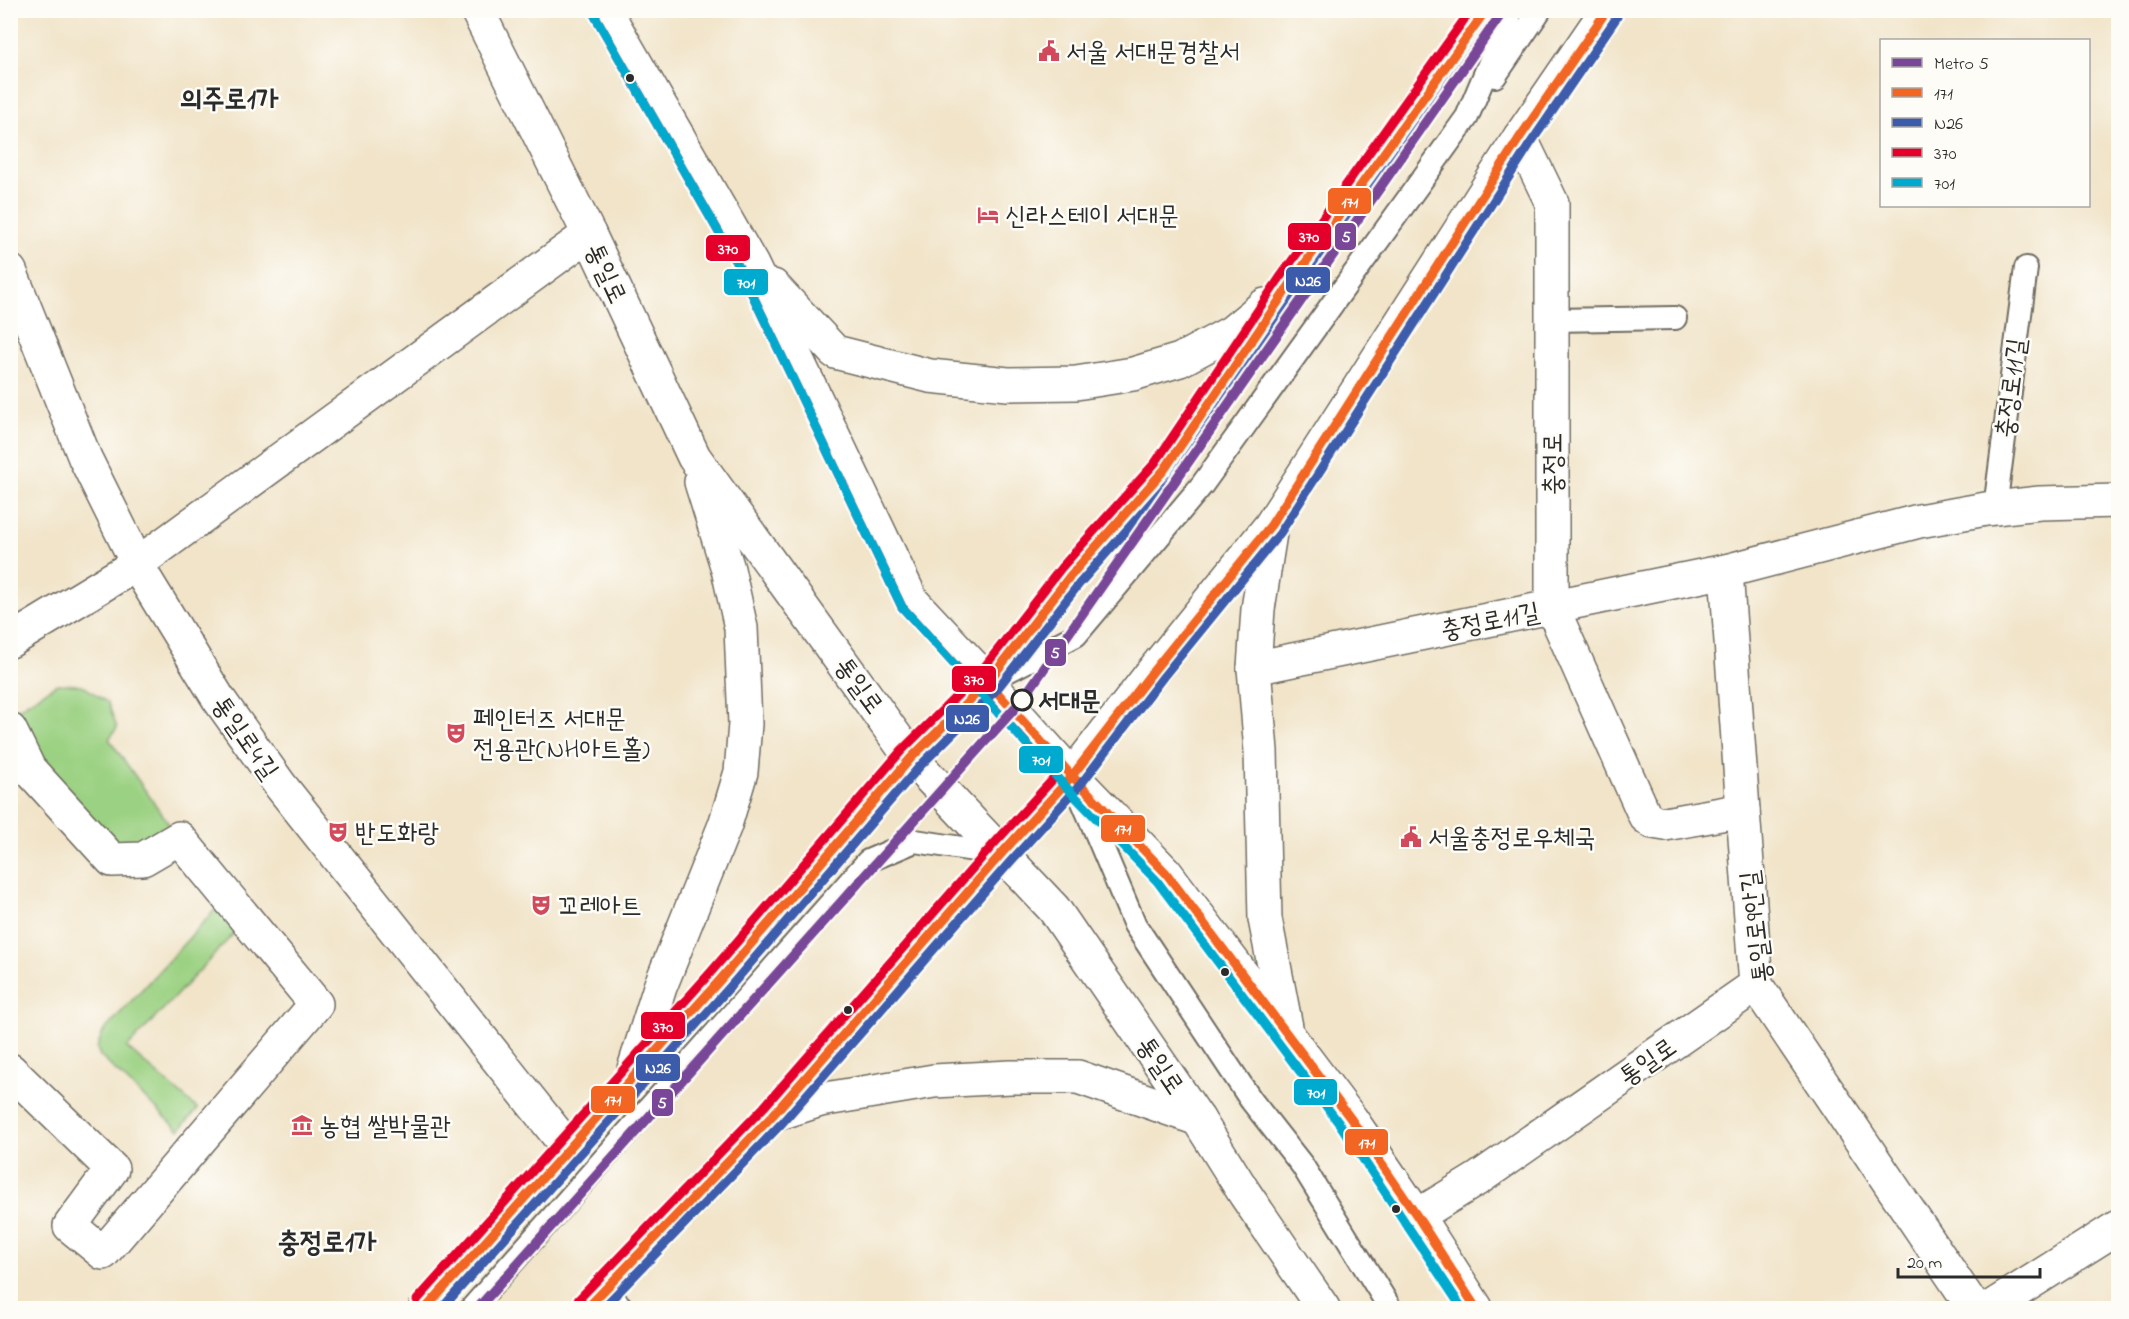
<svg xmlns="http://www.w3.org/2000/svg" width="2129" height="1319" font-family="'Indie Flower','Poor Story',sans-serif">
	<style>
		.green { fill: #9bd182; stroke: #637e56; stroke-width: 1.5 }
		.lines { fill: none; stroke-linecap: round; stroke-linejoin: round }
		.service-casing { stroke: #706c62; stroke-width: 26 }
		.pedestrian-casing { stroke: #706c62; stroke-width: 36 }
		.minor-casing { stroke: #706c62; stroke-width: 36 }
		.tertiary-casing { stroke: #706c62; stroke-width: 36 }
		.primary-casing { stroke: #706c62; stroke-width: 36 }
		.service { stroke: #fff; stroke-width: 22 }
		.pedestrian { stroke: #fff; stroke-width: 33 }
		.minor { stroke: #fff; stroke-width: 33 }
		.tertiary { stroke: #fff; stroke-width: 33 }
		.primary { stroke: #fff; stroke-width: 33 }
		.bus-1-casing { stroke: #fdfcf7; stroke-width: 14 }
		.bus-2-casing { stroke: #fdfcf7; stroke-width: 14 }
		.bus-3-casing { stroke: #fdfcf7; stroke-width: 14 }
		.bus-4-casing { stroke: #fdfcf7; stroke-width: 14 }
		.bus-1 { stroke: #f26522; stroke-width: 9 }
		.bus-2 { stroke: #3d5bab; stroke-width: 9 }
		.bus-3 { stroke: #e4002b; stroke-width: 9 }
		.bus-4 { stroke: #00a9ce; stroke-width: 9 }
		.metro-1-casing { stroke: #fdfcf7; stroke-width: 15 }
		.metro-1 { stroke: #794698; stroke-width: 10 }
		.bus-dot { fill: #2b2b2b; stroke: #fdfcf7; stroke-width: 2 }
		.stop-dot { fill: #fdfcf7; stroke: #2b2b2b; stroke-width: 3 }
		.labels { text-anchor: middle; stroke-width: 5; stroke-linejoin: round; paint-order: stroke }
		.poi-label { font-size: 26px; fill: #2b2b2b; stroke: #fdfcf7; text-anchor: start }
		.street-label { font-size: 26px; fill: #2b2b2b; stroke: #fdfcf7 }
		.stop-label { font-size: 26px; font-weight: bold; fill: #2b2b2b; stroke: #fdfcf7; text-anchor: start }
		.quarter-label { font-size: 28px; font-weight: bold; fill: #2b2b2b; stroke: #fdfcf7 }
		.line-badge { stroke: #fdfcf7; stroke-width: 2 }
		.badge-label { font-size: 16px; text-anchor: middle; font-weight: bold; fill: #fff }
	</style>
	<rect width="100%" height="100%" fill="#fdfcf7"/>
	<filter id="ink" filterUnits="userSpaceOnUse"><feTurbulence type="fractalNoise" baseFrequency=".0167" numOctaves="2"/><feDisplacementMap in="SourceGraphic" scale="12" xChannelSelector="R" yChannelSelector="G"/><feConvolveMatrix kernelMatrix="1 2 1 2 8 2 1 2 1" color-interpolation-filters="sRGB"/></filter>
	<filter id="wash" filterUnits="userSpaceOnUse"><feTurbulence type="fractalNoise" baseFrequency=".008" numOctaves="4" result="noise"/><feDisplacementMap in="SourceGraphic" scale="24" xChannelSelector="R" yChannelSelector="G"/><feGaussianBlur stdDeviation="1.35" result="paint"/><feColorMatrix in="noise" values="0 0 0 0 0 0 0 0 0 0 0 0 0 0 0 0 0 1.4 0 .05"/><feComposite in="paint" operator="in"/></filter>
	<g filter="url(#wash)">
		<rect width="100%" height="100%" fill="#f1e4c9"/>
		<!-- green -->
		<g class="green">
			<polygon points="57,684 82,685 108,703 117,728 109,739 179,838 112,860 11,730 11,713"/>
			<polygon points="223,901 241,926 127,1048 198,1109 179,1130 100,1056 97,1048 103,1032"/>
		</g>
	</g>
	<g filter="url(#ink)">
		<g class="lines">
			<defs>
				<g id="service">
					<polyline points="1495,76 1540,10"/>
					<polyline points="1552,320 1675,318"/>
					<polyline points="1995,508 2026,268"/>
					<polyline points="998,676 1076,635 1202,485 1467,117 1512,10"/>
					<polyline points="1078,790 1135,925 1251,1100 1302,1165 1390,1308"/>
					<polyline points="605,1290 622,1308"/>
					<polyline points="472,1308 868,861 915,841 1001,854"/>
				</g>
				<polyline id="pedestrian" points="10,730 29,769 112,860 143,859 179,838 316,1004 103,1253 70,1226 112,1169 10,1070"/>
				<g id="minor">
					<polyline points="1520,137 1552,203 1552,607 1645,816 1653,822 1665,824 1743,810 1756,985 1974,1308"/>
					<polyline points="1726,571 1743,810"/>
					<polyline points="10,641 137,564 589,234"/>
					<polyline points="1254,668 1726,571 1919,521 1986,509 2040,503 2118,501"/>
					<polyline points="1417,1216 1479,1178 1756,985"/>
					<polyline points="1990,1308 2118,1227"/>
				</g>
				<polyline id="tertiary" points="10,271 85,458 144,577 218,698 280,785 569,1149"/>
				<g id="primary">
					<polyline points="477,10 589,234 694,457 911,758 1054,909 1198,1119 1245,1194 1323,1308"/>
					<polyline points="605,10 752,265 912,601 988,682 1072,776 1166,873 1351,1119 1417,1216 1476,1308"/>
					<polyline points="773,286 835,352 930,376 1008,384 1076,383 1133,374 1180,360 1232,332 1265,305"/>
					<polyline points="1271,527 1258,609 1254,668 1261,751 1265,919 1286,1027"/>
					<polyline points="634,1069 660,987 725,825 741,772 745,724 741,628 728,569 701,482"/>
					<polyline points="773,1115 820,1100 934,1081 1011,1077 1078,1077 1198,1119"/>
					<polyline points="426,1308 720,980 911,758 988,682 1070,576 1164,470 1291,283 1486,10"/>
					<polyline points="587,1308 773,1115 1001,854 1072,776 1154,670 1271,525 1520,137 1607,10"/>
				</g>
			</defs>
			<!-- service casing -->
			<use href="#service" class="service-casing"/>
			<!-- pedestrian casing -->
			<use href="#pedestrian" class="pedestrian-casing"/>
			<!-- minor casing -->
			<use href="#minor" class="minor-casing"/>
			<!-- tertiary casing -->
			<use href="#tertiary" class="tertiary-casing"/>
			<!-- primary casing -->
			<use href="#primary" class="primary-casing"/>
			<!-- service -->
			<use href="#service" class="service"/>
			<!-- pedestrian -->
			<use href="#pedestrian" class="pedestrian"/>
			<!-- minor -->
			<use href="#minor" class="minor"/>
			<!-- tertiary -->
			<use href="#tertiary" class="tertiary"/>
			<!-- primary -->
			<use href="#primary" class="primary"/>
			<defs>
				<g id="bus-1">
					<polyline points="988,682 1072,776 1166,873 1351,1119 1417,1216 1476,1308"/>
					<polyline points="426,1308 720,980 911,758 988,682 1070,576 1164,470 1291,283 1486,10"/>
					<polyline points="587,1308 773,1115 1001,854 1072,776 1154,670 1271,525 1520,137 1607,10"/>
				</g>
				<g id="bus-2">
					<polyline points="442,1308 729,988 920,766 997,689 1079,584 1173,478 1301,290 1496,17"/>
					<polyline points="603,1308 782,1123 1010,862 1081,784 1163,677 1280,533 1530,144 1617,17"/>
				</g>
				<g id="bus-3">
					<polyline points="417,1300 711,972 902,750 979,674 1061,568 1155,463 1281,276 1471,10"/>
					<polyline points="578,1300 764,1107 992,846 1056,776 902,607 741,271 595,16"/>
				</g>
				<polyline id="bus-4" points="595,16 741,271 902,607 1063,784 1157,881 1341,1126 1462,1308"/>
			</defs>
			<!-- bus-1 casing -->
			<use href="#bus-1" class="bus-1-casing"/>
			<!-- bus-2 casing -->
			<use href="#bus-2" class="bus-2-casing"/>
			<!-- bus-3 casing -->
			<use href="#bus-3" class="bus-3-casing"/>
			<!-- bus-4 casing -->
			<use href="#bus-4" class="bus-4-casing"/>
			<!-- bus-1 -->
			<use href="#bus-1" class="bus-1"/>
			<!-- bus-2 -->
			<use href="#bus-2" class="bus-2"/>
			<!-- bus-3 -->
			<use href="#bus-3" class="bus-3"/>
			<!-- bus-4 -->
			<use href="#bus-4" class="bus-4"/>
			<defs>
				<polyline id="metro-1" points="478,1308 1022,700 1504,10"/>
			</defs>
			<!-- metro-1 casing -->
			<use href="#metro-1" class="metro-1-casing"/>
			<!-- metro-1 -->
			<use href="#metro-1" class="metro-1"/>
		</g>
	</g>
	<!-- icons -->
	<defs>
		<symbol id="civic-bare" viewBox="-9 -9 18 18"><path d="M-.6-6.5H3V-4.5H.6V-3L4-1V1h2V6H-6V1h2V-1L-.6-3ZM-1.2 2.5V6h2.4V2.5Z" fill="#d1495b" stroke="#fdfcf7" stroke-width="2.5" paint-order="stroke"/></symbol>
		<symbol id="hotel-bare" viewBox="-9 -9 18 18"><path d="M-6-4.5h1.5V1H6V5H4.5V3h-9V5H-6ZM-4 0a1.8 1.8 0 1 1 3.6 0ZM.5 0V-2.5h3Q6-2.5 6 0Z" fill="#d1495b" stroke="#fdfcf7" stroke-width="2.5" paint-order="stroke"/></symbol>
		<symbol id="theatre-bare" viewBox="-9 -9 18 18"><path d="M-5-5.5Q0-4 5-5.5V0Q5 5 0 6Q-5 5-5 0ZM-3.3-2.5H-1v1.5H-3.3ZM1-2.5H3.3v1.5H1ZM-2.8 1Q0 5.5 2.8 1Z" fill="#d1495b" stroke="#fdfcf7" stroke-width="2.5" paint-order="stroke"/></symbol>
		<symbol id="museum-bare" viewBox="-9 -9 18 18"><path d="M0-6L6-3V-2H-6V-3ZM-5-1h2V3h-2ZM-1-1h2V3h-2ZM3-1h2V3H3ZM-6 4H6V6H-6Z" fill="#d1495b" stroke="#fdfcf7" stroke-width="2.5" paint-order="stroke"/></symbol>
	</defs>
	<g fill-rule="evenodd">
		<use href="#civic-bare" x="1034" y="36" width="30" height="30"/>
		<use href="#hotel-bare" x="973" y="200" width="30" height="30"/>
		<use href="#theatre-bare" x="441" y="718" width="30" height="30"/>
		<use href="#theatre-bare" x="323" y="817" width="30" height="30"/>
		<use href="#civic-bare" x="1396" y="822" width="30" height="30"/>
		<use href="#theatre-bare" x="526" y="890" width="30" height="30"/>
		<use href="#museum-bare" x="287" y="1110" width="30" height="30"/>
	</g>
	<!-- markers -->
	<g class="bus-dot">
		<circle cx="630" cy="78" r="5"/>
		<circle cx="1225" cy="972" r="5"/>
		<circle cx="848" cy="1010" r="5"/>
		<circle cx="1396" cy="1209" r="5"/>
	</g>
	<circle class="stop-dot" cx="1022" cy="700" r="10"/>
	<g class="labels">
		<!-- poi labels -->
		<g class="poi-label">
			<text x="1066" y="60">서울 서대문경찰서</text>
			<text x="1005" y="224">신라스테이 서대문</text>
			<text x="473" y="727">페인터즈 서대문<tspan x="473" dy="30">전용관(NH아트홀)</tspan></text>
			<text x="355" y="841">반도화랑</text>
			<text x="1428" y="846">서울충정로우체국</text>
			<text x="558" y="914">꼬레아트</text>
			<text x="319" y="1134">농협 쌀박물관</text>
		</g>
		<!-- street labels -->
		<g class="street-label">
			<text transform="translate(607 273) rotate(65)" y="9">통일로</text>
			<text transform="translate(2010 388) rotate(-83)" y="9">충정로11길</text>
			<text transform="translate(1552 464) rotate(-90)" y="9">충정로</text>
			<text transform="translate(1490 620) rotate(-11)" y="9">충정로11길</text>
			<text transform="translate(860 685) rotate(54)" y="9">통일로</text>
			<text transform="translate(246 737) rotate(55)" y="9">통일로4길</text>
			<text transform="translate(1755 927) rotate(-97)" y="9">통일로9안길</text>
			<text transform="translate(1647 1061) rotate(-35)" y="9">통일로</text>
			<text transform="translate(1161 1065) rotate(56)" y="9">통일로</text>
		</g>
		<!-- stop labels -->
		<g class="stop-label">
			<text x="1038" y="709">서대문</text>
		</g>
		<!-- quarter labels -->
		<g class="quarter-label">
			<text x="229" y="108">의주로1가</text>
			<text x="327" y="1251">충정로1가</text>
		</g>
	</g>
	<g class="line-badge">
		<rect x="1327" y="187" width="45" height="28" rx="6" fill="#f26522"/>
		<rect x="1287" y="222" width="45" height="29" rx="6" fill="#e4002b"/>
		<rect x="1334" y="222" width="23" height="29" rx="6" fill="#794698"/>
		<rect x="705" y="234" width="46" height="28" rx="6" fill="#e4002b"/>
		<rect x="1285" y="266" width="46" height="28" rx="6" fill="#3d5bab"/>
		<rect x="723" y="268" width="46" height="28" rx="6" fill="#00a9ce"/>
		<rect x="1044" y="638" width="23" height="29" rx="6" fill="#794698"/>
		<rect x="951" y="665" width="46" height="28" rx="6" fill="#e4002b"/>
		<rect x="945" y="704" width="45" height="29" rx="6" fill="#3d5bab"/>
		<rect x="1018" y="745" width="46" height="29" rx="6" fill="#00a9ce"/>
		<rect x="1100" y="814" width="46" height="29" rx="6" fill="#f26522"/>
		<rect x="640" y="1011" width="46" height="29" rx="6" fill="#e4002b"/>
		<rect x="635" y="1053" width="46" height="29" rx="6" fill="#3d5bab"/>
		<rect x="1293" y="1078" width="45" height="28" rx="6" fill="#00a9ce"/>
		<rect x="590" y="1085" width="46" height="29" rx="6" fill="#f26522"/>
		<rect x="651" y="1088" width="23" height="29" rx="6" fill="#794698"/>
		<rect x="1344" y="1128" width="45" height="28" rx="6" fill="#f26522"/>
	</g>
	<g class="badge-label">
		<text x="1350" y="207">171</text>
		<text x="1309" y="242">370</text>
		<text x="1346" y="242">5</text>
		<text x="728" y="254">370</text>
		<text x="1308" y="286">N26</text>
		<text x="746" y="288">701</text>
		<text x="1055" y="658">5</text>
		<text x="974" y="685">370</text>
		<text x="967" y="724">N26</text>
		<text x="1041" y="765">701</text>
		<text x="1123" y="834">171</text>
		<text x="663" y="1032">370</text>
		<text x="658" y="1073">N26</text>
		<text x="1316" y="1098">701</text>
		<text x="613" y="1105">171</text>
		<text x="662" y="1108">5</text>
		<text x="1367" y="1148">171</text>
	</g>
	<!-- margin -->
	<rect width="2129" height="1319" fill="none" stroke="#fdfcf7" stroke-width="36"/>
	<!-- legend -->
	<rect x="1880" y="39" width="210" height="168" fill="#fdfcf7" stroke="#a9a8a5" stroke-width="1.5"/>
	<rect x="1892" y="58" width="30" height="9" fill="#794698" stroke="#a9a8a5" stroke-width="1.5"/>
	<text x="1934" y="69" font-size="18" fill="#2b2b2b">Metro 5</text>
	<rect x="1892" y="88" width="30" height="9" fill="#f26522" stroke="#a9a8a5" stroke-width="1.5"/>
	<text x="1934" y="99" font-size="18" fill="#2b2b2b">171</text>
	<rect x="1892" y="118" width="30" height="9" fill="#3d5bab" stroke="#a9a8a5" stroke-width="1.5"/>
	<text x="1934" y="129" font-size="18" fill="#2b2b2b">N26</text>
	<rect x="1892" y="148" width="30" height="9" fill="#e4002b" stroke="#a9a8a5" stroke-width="1.5"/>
	<text x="1934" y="159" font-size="18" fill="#2b2b2b">370</text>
	<rect x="1892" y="178" width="30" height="9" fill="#00a9ce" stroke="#a9a8a5" stroke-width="1.5"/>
	<text x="1934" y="189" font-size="18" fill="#2b2b2b">701</text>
	<!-- scale -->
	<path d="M1898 1268v9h142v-9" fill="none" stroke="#2b2b2b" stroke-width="3"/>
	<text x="1907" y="1268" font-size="18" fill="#2b2b2b" stroke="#fdfcf7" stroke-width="4.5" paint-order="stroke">20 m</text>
</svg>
